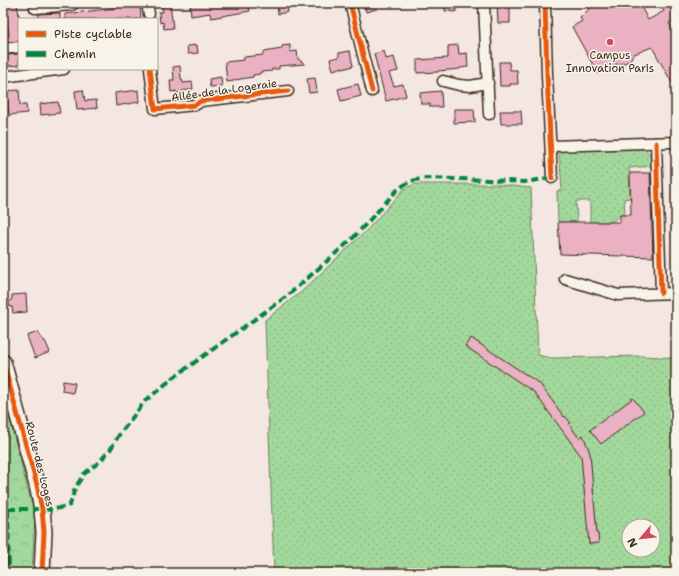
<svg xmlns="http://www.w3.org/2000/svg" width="679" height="576" font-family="'Shantell Sans',sans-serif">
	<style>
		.grass { fill: url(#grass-dots); stroke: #6e815d; fill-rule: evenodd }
		.forest { fill: url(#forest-crowns); stroke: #6e815d }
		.building { fill: #eab1c3; stroke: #3b2a1e }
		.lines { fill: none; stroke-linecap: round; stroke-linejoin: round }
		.street-casing { stroke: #3b2a1e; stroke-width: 13 }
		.secondary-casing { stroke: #3b2a1e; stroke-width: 18 }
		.street { stroke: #f7f3e8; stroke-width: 10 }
		.secondary { stroke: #f7f3e8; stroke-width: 15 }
		.quiet { stroke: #00873e; stroke-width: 4; stroke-dasharray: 8 4; stroke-linecap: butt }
		.cycleway-casing { stroke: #f7f3e8; stroke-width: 8 }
		.cycleway { stroke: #e8590c; stroke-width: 5 }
		.poi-dot { fill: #d1495b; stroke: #f7f3e8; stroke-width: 1.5 }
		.labels { text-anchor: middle; stroke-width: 3; stroke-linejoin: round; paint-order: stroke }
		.poi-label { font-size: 11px; fill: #3b2a1e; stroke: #f7f3e8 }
		.street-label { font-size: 11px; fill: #3b2a1e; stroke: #f7f3e8 }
	</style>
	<defs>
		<pattern id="grass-dots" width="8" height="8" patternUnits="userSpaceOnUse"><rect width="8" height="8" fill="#a2d89c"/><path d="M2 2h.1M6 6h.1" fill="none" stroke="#8cba86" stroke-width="1.8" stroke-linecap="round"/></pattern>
		<pattern id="forest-crowns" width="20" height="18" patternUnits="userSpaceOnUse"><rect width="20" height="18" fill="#a2d89c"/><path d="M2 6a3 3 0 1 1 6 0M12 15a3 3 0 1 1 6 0" fill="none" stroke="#8cba86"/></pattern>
	</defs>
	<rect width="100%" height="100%" fill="#f4e6e1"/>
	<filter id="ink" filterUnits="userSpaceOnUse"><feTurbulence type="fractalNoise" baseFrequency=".025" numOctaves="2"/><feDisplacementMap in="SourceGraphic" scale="8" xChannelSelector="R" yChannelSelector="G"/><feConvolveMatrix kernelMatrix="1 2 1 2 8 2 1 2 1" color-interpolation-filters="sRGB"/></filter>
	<g filter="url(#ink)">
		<!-- grass -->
		<g class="grass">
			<path d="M641 148C651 152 651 156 653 166L629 168 630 198 624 199 625 215H620L612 222H590V201H576L577 222H558L557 191 562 190 559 151Z"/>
			<path d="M415 184H492L531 188 538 355 551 358 642 356 676 358V573H274L265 320 301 292 366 231 404 189ZM629 526H653V550H629Z"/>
		</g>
		<!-- forest -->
		<polygon class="forest" points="3,394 35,517 32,573 3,573"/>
		<!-- building -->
		<g class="building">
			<polygon points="4,3 17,3 19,16 19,41 5,42 4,37 9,36 7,19 3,19 3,4"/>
			<polygon points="116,3 134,3 135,6 140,5 141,19 65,19 65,14 116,8"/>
			<polygon points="161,3 170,3 173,28 164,29 163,22 160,23 159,12 163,12"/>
			<polygon points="190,3 197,3 198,5 208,3 248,3 250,11 211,18 210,13 191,16"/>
			<polygon points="277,3 286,3 288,12 278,14"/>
			<polygon points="364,3 375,3 377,9 366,12"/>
			<polygon points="445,3 456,3 456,12 445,11"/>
			<polygon points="497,3 510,3 510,23 498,23"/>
			<polygon points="602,3 639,3 648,20 664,11 660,3 676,3 676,20 669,23 676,36 676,90 652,47 634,54 629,61 624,63 611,65 611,66 598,74 572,27 582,21 580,18 591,7"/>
			<polygon points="60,13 60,19 39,19 38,14"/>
			<polygon points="197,45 198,53 188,54 187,46"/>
			<polygon points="290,45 290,52 297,51 298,59 305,64 279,66 279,69 272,69 272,71 260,72 260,74 253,75 253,77 234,80 234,81 227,82 225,62 244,60 244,57 263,55 263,52 282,49 282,46"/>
			<polygon points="458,45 459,54 467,53 468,67 460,68 460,69 438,71 438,72 417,73 417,60 448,58 448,46"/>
			<polygon points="350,51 353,66 343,69 343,67 333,70 330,59 339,57 339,53"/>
			<polygon points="384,51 386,59 394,57 398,71 389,73 394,86 403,84 406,96 386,101 374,54"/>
			<polygon points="19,54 19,65 8,66 7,55"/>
			<polygon points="499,62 509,62 510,70 517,70 518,84 510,84 510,86 500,86"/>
			<polygon points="180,66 181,79 182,79 183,83 192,82 193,89 182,91 183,93 176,93 176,91 171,92 170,80 174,80 173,67"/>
			<polygon points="221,77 222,86 210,87 209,79"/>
			<polygon points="315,78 317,92 309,93 307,79"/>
			<polygon points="358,84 361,96 341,101 338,89"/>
			<polygon points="19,90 20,105 26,105 27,113 9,115 7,91"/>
			<polygon points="83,90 85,101 96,100 97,108 77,110 75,91"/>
			<polygon points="138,90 139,102 116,106 115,93"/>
			<polygon points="441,91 442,107 430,107 430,104 421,104 420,93"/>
			<polygon points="58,102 60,113 41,115 40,104"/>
			<polygon points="454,109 474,109 475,122 454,123"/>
			<polygon points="500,111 521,111 522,124 501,124"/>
			<polygon points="630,173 650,173 653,257 560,254 558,222 620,222 620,215 631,215"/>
			<polygon points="26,294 27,312 13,313 12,307 9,306 9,302 12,299 12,295"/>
			<polygon points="38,332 41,338 42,338 44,341 45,341 50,352 35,358 27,336"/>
			<polygon points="471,338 540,384 564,417 565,416 571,423 569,424 579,438 583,435 590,453 597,534 598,534 599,543 589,544 581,456 534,392 465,346"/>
			<polygon points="63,381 75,383 73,393 62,391"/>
			<polygon points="633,398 644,412 601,444 590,430"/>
		</g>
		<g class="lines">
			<defs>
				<g id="street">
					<polyline points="147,3 149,14"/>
					<polyline points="350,3 372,91"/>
					<polyline points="484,3 489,114"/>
					<polyline points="545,3 547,75 552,178"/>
					<polyline points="35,8 72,5 74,3"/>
					<polyline points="3,49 19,47"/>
					<polyline points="150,69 155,109 195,105 201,101 288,91"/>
					<polyline points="3,77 64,69"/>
					<polyline points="443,81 459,85 470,86 488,83"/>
					<polyline points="656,143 661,293"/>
					<polyline points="551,146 676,142"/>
					<polyline points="565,279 618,295 676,293"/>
				</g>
				<polyline id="secondary" points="3,362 37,485 42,509 44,532 42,573"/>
			</defs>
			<!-- street casing -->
			<use href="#street" class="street-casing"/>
			<!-- secondary casing -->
			<use href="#secondary" class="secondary-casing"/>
			<!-- street -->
			<use href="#street" class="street"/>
			<!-- secondary -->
			<use href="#secondary" class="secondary"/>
			<!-- quiet -->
			<g class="quiet">
				<polyline points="3,486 8,509 9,573"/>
				<polyline points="8,509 42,509 52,510 70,505 75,488 84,474 99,462 110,450 119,435 145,401 173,378 287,296 318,269 353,238 399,188 411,181 426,178 488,180 524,182 552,178"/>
			</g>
			<defs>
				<g id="cycleway">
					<polyline points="350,3 372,91"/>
					<polyline points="545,3 547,75 552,178"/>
					<polyline points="150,69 155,109 195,105 201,101 288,91"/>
					<polyline points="656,143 661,293"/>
					<polyline points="3,362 37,485 42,509 44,532 42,573"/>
				</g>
			</defs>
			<!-- cycleway casing -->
			<use href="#cycleway" class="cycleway-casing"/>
			<!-- cycleway -->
			<use href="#cycleway" class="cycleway"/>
		</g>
	</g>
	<!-- markers -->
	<circle class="poi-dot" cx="610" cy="42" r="4"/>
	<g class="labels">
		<!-- poi labels -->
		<g class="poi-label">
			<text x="610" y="59">Campus<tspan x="610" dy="13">Innovation Paris</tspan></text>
		</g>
		<!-- street labels -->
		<g class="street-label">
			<text transform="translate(224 90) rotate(-8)" y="4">Allée de la Logeraie</text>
			<text transform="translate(40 464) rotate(76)" y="4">Route des Loges</text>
		</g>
	</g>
	<!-- margin -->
	<rect width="679" height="576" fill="none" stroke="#f7f3e8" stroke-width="16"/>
	<rect x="8" y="8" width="663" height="560" fill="none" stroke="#3b2a1e" stroke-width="1.5" filter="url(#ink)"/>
	<!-- legend -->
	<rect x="18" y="18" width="140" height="52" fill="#f7f3e8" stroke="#aca397"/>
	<rect x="26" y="31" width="20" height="6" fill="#e8590c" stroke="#aca397"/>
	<text x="54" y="38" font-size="12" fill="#3b2a1e">Piste cyclable</text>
	<rect x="26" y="51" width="20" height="6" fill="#00873e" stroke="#aca397"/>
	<text x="54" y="58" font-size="12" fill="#3b2a1e">Chemin</text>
	<!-- north arrow -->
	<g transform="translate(641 538) rotate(242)"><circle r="19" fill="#f7f3e8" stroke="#aca397"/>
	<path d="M0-3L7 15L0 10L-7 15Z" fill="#d1495b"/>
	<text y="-6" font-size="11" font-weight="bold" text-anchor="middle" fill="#3b2a1e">N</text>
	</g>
</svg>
